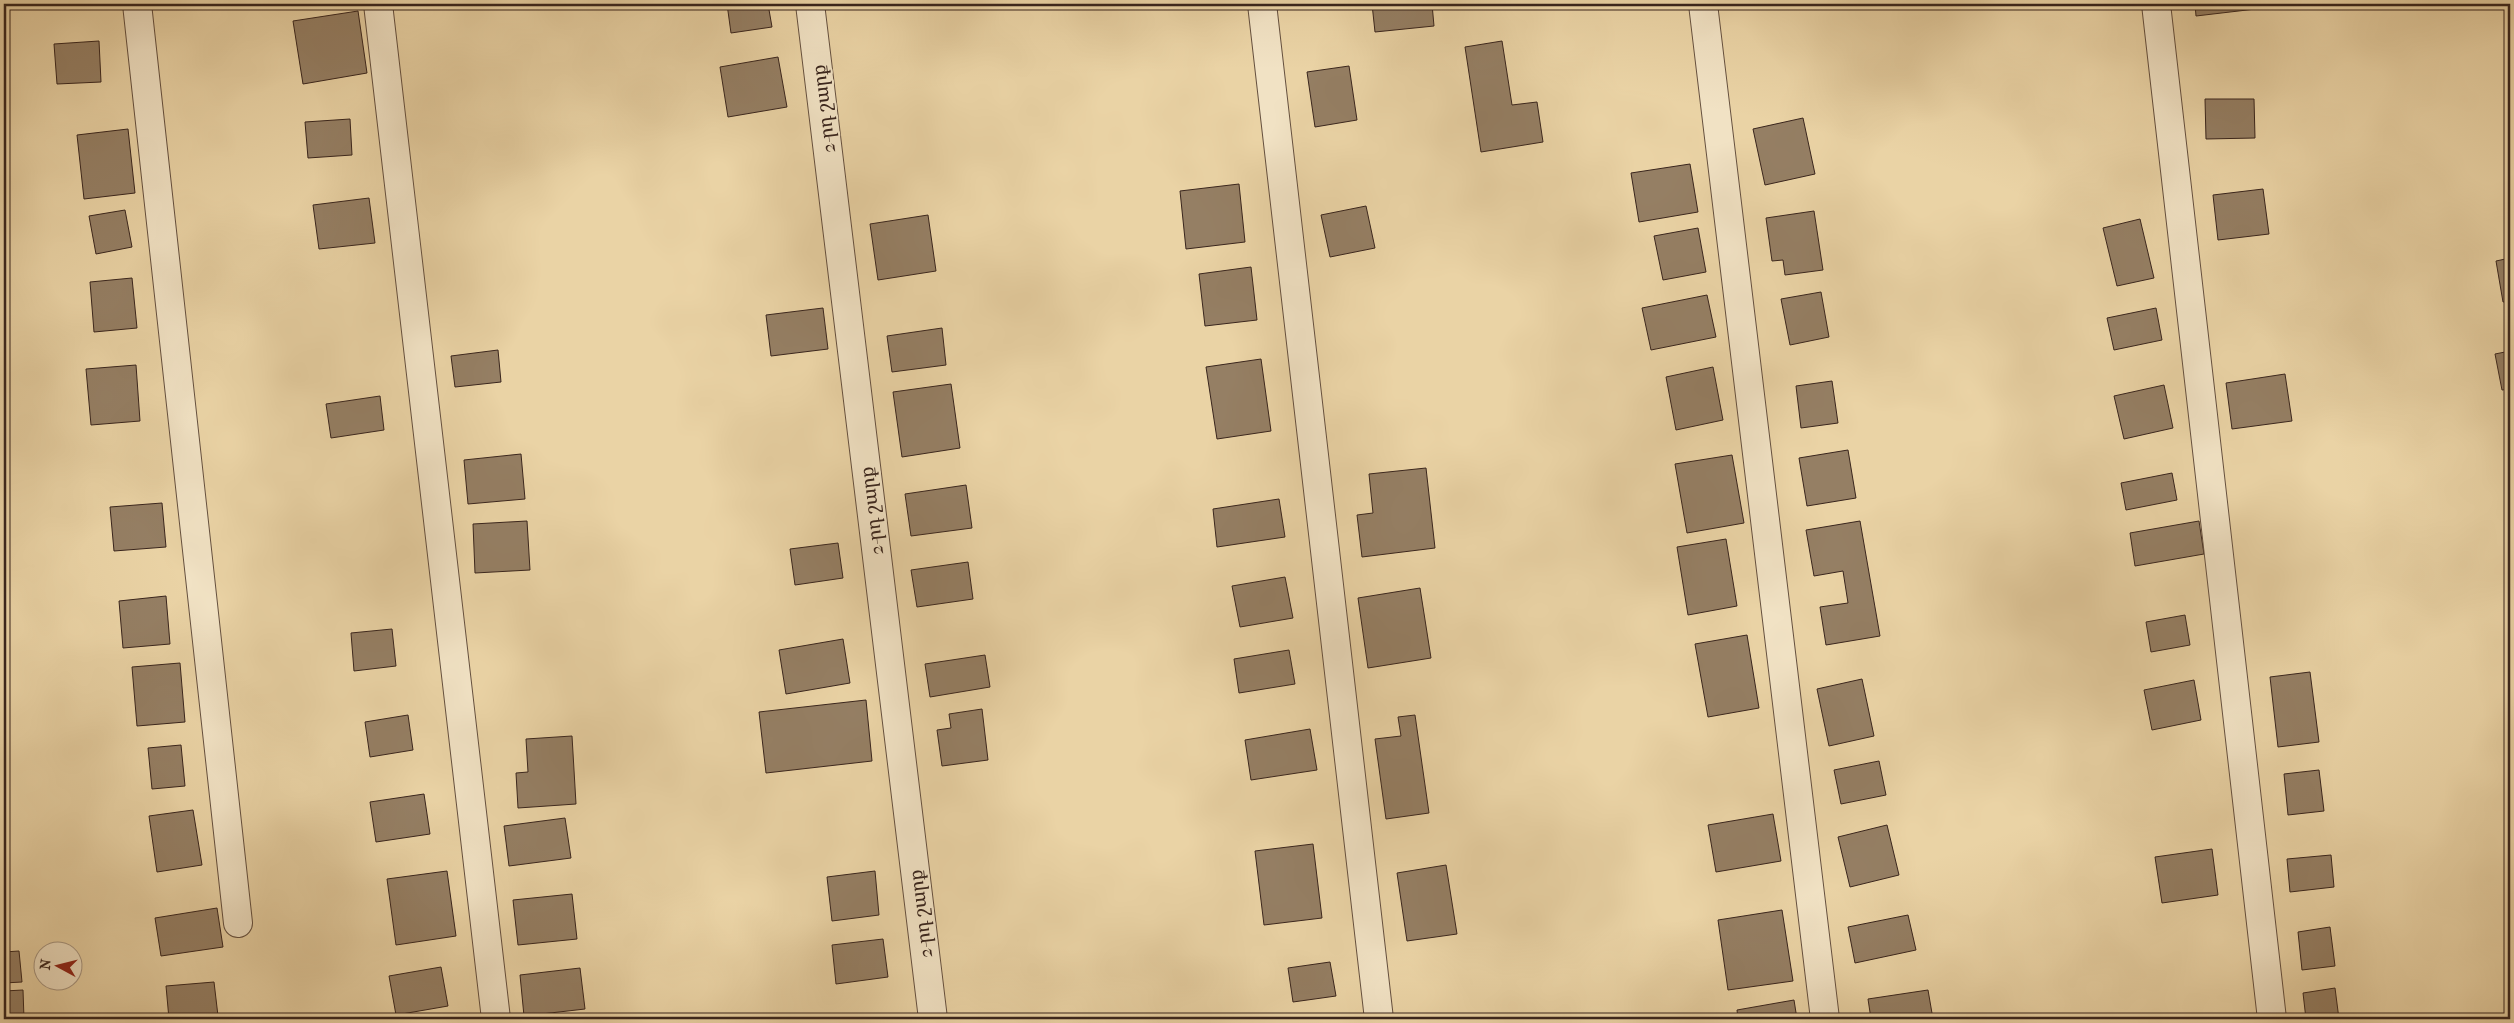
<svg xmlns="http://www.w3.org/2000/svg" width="2514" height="1023" font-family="'IM FELL French Canon','Noto Serif Armenian',serif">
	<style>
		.building { fill: #957f64; stroke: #39251d }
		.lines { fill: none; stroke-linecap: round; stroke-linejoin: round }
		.minor-casing { stroke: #65503f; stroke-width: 30 }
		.minor { stroke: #f1e2c4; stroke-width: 28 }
		.labels { text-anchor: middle; stroke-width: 4; stroke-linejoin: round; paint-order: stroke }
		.street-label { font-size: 19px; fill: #39251d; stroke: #f1e2c4 }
	</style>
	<rect width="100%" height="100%" fill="#ead3a5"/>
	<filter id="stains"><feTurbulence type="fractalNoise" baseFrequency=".004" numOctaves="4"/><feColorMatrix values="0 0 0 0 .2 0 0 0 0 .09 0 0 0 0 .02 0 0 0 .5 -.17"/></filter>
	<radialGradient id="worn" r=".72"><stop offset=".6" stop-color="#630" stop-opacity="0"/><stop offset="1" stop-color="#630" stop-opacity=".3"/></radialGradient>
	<!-- building -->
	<g class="building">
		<polygon points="727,4 768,4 772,27 731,33"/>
		<polygon points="1372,4 1432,4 1434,26 1375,32"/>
		<polygon points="2195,4 2263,4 2264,8 2196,16"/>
		<polygon points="358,11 367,73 303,84 293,21"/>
		<polygon points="99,41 101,82 57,84 54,44"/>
		<polygon points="1502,41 1512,105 1537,102 1543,142 1481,152 1465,47"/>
		<polygon points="778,57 787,107 728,117 720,67"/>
		<polygon points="1349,66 1357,120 1315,127 1307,72"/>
		<polygon points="2205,99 2254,99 2255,138 2206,139"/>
		<polygon points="1803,118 1815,174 1765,185 1753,129"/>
		<polygon points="350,119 352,155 308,158 305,122"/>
		<polygon points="128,129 135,193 84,199 77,135"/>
		<polygon points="1690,164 1698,212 1639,222 1631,173"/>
		<polygon points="1239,184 1245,242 1186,249 1180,191"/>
		<polygon points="2263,189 2269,234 2218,240 2213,195"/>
		<polygon points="369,198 375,243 319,249 313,205"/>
		<polygon points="1366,206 1375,248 1330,257 1321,215"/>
		<polygon points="125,210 132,247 96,254 89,216"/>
		<polygon points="1814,211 1823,270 1785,275 1783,260 1772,261 1766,218"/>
		<polygon points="928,215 936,271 878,280 870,224"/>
		<polygon points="2140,219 2154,278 2117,286 2103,228"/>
		<polygon points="1698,228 1706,272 1663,280 1654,236"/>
		<polygon points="2510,258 2510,301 2503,302 2496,261"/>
		<polygon points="1251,267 1257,320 1205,326 1199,274"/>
		<polygon points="132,278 137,328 94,332 90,282"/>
		<polygon points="1821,292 1829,337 1790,345 1781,299"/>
		<polygon points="1707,295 1716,337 1651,350 1642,308"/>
		<polygon points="823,308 828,349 771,356 766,315"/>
		<polygon points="2156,308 2162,340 2114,350 2107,318"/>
		<polygon points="942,328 946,365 892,372 887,336"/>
		<polygon points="498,350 501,382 455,387 451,356"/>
		<polygon points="2510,351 2510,389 2502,390 2495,354"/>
		<polygon points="1261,359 1271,431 1217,439 1206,367"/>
		<polygon points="136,365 140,421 91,425 86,369"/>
		<polygon points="1713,367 1723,420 1676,430 1666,377"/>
		<polygon points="2285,374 2292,421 2232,429 2226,383"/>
		<polygon points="1832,381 1838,423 1801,428 1796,386"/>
		<polygon points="951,384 960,448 902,457 893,392"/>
		<polygon points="2164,385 2173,428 2124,439 2114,396"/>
		<polygon points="380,396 384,430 331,438 326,404"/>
		<polygon points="1848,450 1856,498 1807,506 1799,458"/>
		<polygon points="521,454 525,499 468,504 464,460"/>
		<polygon points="1732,455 1744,523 1687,533 1675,464"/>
		<polygon points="1426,468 1435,548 1362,557 1357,515 1373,513 1369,474"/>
		<polygon points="2172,473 2177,500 2126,510 2121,483"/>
		<polygon points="966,485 972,528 911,536 905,494"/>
		<polygon points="1279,499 1285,537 1217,547 1213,509"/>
		<polygon points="162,503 166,547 114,551 110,507"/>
		<polygon points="527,521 530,570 475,573 473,524"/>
		<polygon points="1860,521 1880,636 1826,645 1820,607 1848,603 1843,571 1814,576 1806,530"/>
		<polygon points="2199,521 2204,554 2135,566 2130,533"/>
		<polygon points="1726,539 1737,606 1688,615 1677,547"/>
		<polygon points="838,543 843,578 795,585 790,549"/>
		<polygon points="968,562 973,599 917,607 911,570"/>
		<polygon points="1285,577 1293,618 1240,627 1232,586"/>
		<polygon points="1420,588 1431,658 1368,668 1358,598"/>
		<polygon points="166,596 170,644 123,648 119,601"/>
		<polygon points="2185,615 2190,645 2151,652 2146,622"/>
		<polygon points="392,629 396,666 354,671 351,633"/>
		<polygon points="1747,635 1759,708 1708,717 1695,644"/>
		<polygon points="843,639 850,683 786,694 779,650"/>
		<polygon points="1289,650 1295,684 1239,693 1234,659"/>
		<polygon points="985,655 990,687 930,697 925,664"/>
		<polygon points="180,663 185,722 137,726 132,667"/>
		<polygon points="2310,672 2319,742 2278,747 2270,677"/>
		<polygon points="1862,679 1874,736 1829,746 1817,689"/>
		<polygon points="2194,680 2201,720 2152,730 2144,690"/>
		<polygon points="866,700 872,761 766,773 759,712"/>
		<polygon points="982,709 988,760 942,766 937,730 951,728 949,714"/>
		<polygon points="408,715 413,750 370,757 365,722"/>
		<polygon points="1415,715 1429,813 1386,819 1375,739 1401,736 1398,717"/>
		<polygon points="1310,729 1317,770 1251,780 1245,740"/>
		<polygon points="572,736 576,804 518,808 516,773 528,772 526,739"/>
		<polygon points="181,745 185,786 152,789 148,748"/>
		<polygon points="1879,761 1886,795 1841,804 1834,770"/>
		<polygon points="2319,770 2324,811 2288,815 2284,774"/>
		<polygon points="424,794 430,834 376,842 370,802"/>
		<polygon points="193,810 202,865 157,872 149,816"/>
		<polygon points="1773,814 1781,861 1716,872 1708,825"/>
		<polygon points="565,818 571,858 509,866 504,826"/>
		<polygon points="1887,825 1899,875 1850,887 1838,837"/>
		<polygon points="1313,844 1322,918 1264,925 1255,851"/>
		<polygon points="2212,849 2218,895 2162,903 2155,857"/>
		<polygon points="2331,855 2334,887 2290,892 2287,859"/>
		<polygon points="1446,865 1457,934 1407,941 1397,873"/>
		<polygon points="447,871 456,936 396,945 387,879"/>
		<polygon points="875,871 879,915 832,921 827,877"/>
		<polygon points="572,894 577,939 518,945 513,900"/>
		<polygon points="217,908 223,947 161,956 155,918"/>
		<polygon points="1782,910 1793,981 1728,990 1718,920"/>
		<polygon points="1908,915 1916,950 1855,963 1848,927"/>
		<polygon points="2330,927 2335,966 2302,970 2298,932"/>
		<polygon points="883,939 888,977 836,984 832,945"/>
		<polygon points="19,951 22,982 4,983 4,952"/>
		<polygon points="1330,962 1336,996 1293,1002 1288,968"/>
		<polygon points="441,967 448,1006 396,1015 389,976"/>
		<polygon points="580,968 585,1009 524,1016 520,975"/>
		<polygon points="214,982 218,1016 169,1019 166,986"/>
		<polygon points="2335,988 2339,1019 2306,1019 2303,993"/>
		<polygon points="23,990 24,1019 4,1019 4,991"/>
		<polygon points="1928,990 1933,1019 1871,1019 1868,999"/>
		<polygon points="1794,1000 1797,1019 1738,1019 1737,1010"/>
	</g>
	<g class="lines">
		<defs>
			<g id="minor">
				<polyline points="137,4 238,923"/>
				<polyline points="378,4 496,1019"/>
				<polyline points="810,4 933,1019"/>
				<polyline points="1262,4 1379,1019"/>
				<polyline points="1703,4 1825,1019"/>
				<polyline points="2156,4 2272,1019"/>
			</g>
		</defs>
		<!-- minor casing -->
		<use href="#minor" class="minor-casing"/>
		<!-- minor -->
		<use href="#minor" class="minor"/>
	</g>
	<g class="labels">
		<!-- street labels -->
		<g class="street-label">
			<text transform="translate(823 109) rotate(-97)" y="7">2-րդ շարք</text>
			<text transform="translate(871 511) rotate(-97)" y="7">2-րդ շարք</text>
			<text transform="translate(920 914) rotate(-97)" y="7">2-րդ շարք</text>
		</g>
	</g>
	<!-- margin -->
	<rect width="2514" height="1023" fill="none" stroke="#ead3a5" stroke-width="20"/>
	<rect x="5" y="5" width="2504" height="1013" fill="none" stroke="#39251d" stroke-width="2.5"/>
	<rect x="10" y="10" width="2494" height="1003" fill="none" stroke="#39251d"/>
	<!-- north arrow -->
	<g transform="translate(58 966) rotate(277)"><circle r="24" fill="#f1e2c4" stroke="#a79681"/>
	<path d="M0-4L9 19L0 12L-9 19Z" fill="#8f2418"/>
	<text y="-8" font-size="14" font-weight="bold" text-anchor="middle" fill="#39251d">N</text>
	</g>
	<rect width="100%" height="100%" filter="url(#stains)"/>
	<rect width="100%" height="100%" fill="url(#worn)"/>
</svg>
